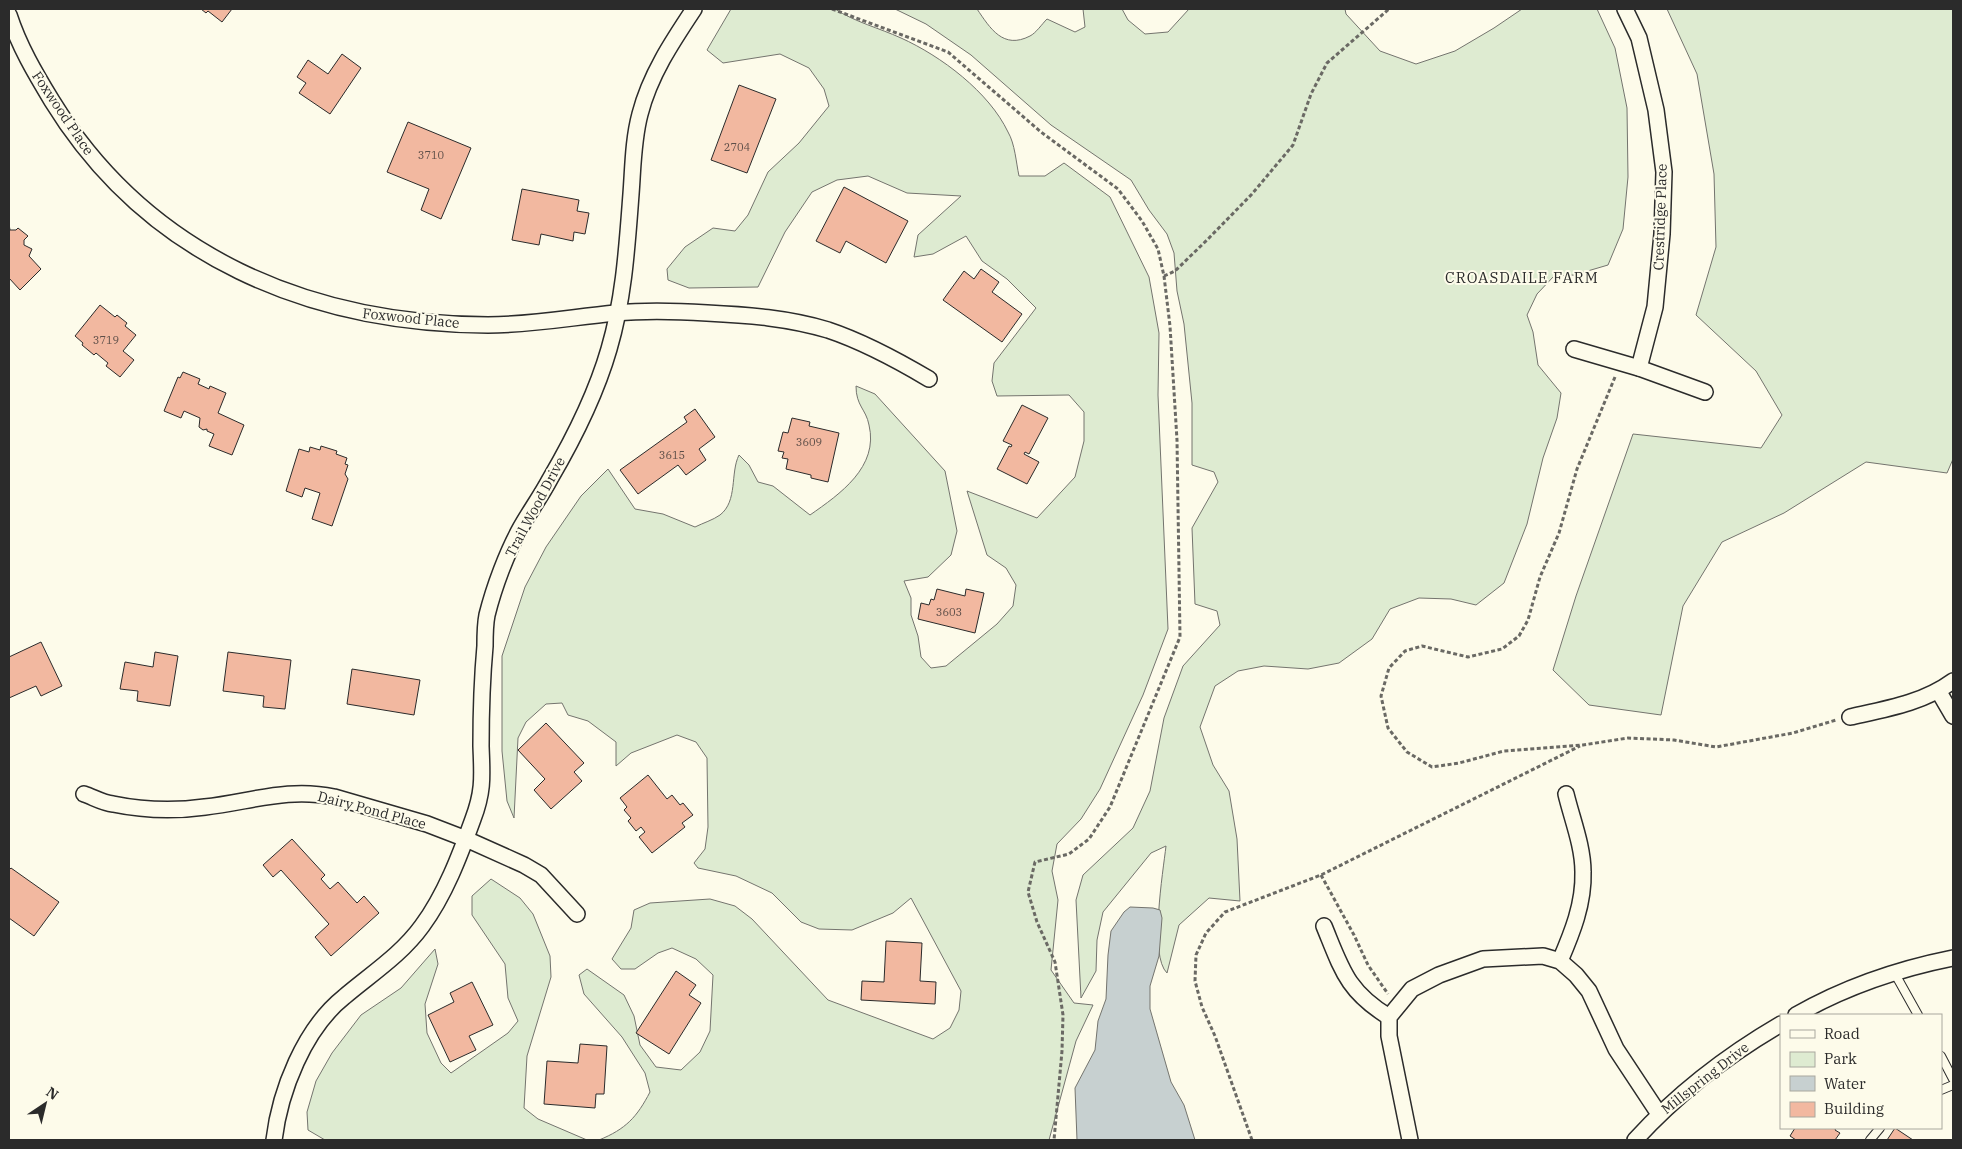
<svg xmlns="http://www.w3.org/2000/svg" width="1962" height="1149" font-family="'IBM Plex Serif',serif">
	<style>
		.green { fill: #deebd1; stroke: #74746e }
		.water { fill: #c7d0d0; stroke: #74746e }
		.building { fill: #f2b8a0; stroke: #2b2b2b }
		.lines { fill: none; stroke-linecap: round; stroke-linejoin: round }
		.service-casing { stroke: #2b2b2b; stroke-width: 10 }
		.minor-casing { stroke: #2b2b2b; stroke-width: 18 }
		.path { stroke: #6a6964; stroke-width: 3; stroke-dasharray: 4 2.5; stroke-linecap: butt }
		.service { stroke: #fdfbea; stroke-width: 8 }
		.minor { stroke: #fdfbea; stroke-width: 15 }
		.labels { text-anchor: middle; stroke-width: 4; stroke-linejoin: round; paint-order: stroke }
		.number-label { font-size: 11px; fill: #5d4e48 }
		.street-label { font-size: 14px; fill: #2b2b2b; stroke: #fdfbea }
		.neighbourhood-label { font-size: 15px; letter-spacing: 1px; fill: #2b2b2b; stroke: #fdfbea }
	</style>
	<rect width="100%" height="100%" fill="#fdfbea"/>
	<!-- green -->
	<g class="green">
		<path d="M731 9H835C855 22 879 28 901 38 941 56 989 92 1008 132 1015 144 1016 162 1019 176H1045L1064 163 1110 197 1149 277 1159 333 1158 395 1168 629 1143 695 1100 789 1081 819 1057 844 1052 871 1058 900 1051 970 1074 1003 1093 1005 1076 1041 1049 1140H599C626 1129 637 1117 650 1092L645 1073 622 1037 584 994 579 975 587 969 624 995 634 1016 640 1045 656 1067 681 1070 700 1052 710 1031 713 975 696 959 672 948 658 953 635 969H621L612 959 631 928 634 910 650 903 710 899 735 906 752 919 828 1000 933 1039 950 1028 959 1010 961 991 911 898 893 913 852 930 819 929 801 922 772 893 736 876 698 868 694 863 705 849 708 827 707 758 696 742 677 735 631 753 616 766V742L588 721 568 715 562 703 546 704 526 722 518 738 514 818 507 801 502 751V656L525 587 546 547 581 496 608 469 635 509 663 514 695 527C703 523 713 520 720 515 738 501 730 473 739 455L749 465 758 482 773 486 810 515C840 494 879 467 869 425 866 409 856 406 856 386L875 394 945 471 957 531 951 555 928 577 904 581 911 598V615L918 636 921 657 931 668 946 666 997 624 1013 606 1016 585 1006 568 987 555 967 491 1037 518 1075 477 1084 441V412L1069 395 997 396 992 381 994 363 1036 308 1007 279 982 261 966 236 933 254 914 257 918 235 961 196 907 193 868 176 837 180 812 192 785 232 758 287 689 288 668 280 667 269 685 247 713 228 735 231 748 215 768 172 799 143 829 106 824 89 809 68 780 54 723 63 707 50Z"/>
		<path d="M895 9H977C990 28 1003 50 1030 36 1036 33 1042 24 1047 19L1075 32 1085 27 1083 9H1122L1128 20 1145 34 1168 32 1189 9H1345L1346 14 1380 51 1416 64 1455 51 1494 28 1522 9H1597L1615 48 1627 108 1628 177 1623 229 1608 265 1574 275 1554 276 1537 294 1527 315 1533 332 1538 365 1561 393 1557 418 1543 458 1527 524 1504 583 1476 605 1451 599 1419 598 1390 609 1372 639 1339 663 1308 669 1264 666 1238 671 1215 686 1200 727 1213 765 1229 791 1237 839 1240 901 1209 898 1179 925 1167 973C1149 956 1163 872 1166 846L1151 853 1103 912 1097 940 1096 971 1081 998 1076 900 1083 875 1133 828 1150 791 1164 718 1183 666 1220 625 1217 611 1195 604 1192 528 1218 482 1214 472 1192 465V403L1184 324 1177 291 1174 253 1167 234 1149 210 1131 180 1051 125 971 55 926 24Z"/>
		<polygon points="1667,9 1953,9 1953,459 1947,473 1866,462 1784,513 1722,542 1683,606 1661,715 1589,705 1553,670 1576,596 1633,434 1761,448 1782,415 1756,371 1696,315 1716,247 1714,174 1697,74"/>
		<polygon points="491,879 520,898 533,914 550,956 551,977 527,1056 524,1108 538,1119 587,1140 325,1140 308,1130 307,1112 316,1081 332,1053 361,1015 401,988 435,949 438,964 425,1004 427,1033 441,1063 451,1073 508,1033 518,1021 508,998 505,964 472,915 472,896"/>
	</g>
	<!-- water -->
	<polygon class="water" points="1130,907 1153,908 1160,910 1162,918 1159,956 1150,986 1150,1009 1171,1082 1184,1105 1195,1140 1077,1140 1075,1088 1095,1050 1098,1021 1106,999 1108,955 1111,931 1124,912"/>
	<!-- building -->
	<g class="building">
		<polygon points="201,9 232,9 222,22 208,11 206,13"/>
		<polygon points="342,54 361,68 330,114 299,93 306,83 297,77 308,60 328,74"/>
		<polygon points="739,85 776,99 747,173 711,160"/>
		<polygon points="408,122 471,148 441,219 421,210 429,189 387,172"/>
		<polygon points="844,187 908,221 886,263 846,241 840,253 816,241"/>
		<polygon points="522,189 579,200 577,211 589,213 585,234 574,232 573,241 541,234 539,245 512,240"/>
		<polygon points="9,224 10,230 16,230 18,228 28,236 24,240 24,245 32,249 29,256 41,269 20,290 9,278"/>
		<polygon points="981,269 999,282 992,292 1022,314 1002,342 943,300 964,271 974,279"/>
		<polygon points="100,305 115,317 117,315 127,323 125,326 136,335 123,351 134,360 120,377 106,366 108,363 96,353 94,355 82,345 83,343 75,336"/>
		<polygon points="183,372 200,379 198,384 209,389 210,386 226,393 218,413 244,425 232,455 209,446 214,434 207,431 207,429 203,430 199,427 200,418 184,411 181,418 164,411 178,377 180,378"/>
		<polygon points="1022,405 1048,418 1029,454 1025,452 1024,454 1039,462 1027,484 997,469 1009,446 1011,447 1012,445 1003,441"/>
		<polygon points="695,409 715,437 699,449 706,460 686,475 678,465 638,494 620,470 687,422 684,417"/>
		<polygon points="792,418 810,422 809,426 839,433 828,482 811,478 811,475 786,469 788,459 782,458 784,452 778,451 783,432 788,433"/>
		<polygon points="321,446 337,451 336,454 347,458 345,464 348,465 345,474 348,479 332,526 312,519 320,493 305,488 302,497 286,491 299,449 309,452 310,447 320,450"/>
		<polygon points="937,589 965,596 966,589 984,593 975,633 918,619 921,603 929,605 931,599 934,600"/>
		<polygon points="41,642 62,686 41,696 36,686 9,698 9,657"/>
		<polygon points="155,652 178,656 170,706 137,701 138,691 120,689 125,662 153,667"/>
		<polygon points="228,652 291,660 285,709 263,707 264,696 223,691"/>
		<polygon points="352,669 420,680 414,715 347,704"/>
		<polygon points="546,723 584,763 574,772 582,781 551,809 534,790 545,779 518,750"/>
		<polygon points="648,775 667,799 672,795 680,805 683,803 693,815 682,823 685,827 652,853 639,837 645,832 641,827 636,831 628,821 631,818 624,810 627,807 620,798"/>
		<polygon points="292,839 325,875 321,879 330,889 338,882 357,903 364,896 379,913 331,956 315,937 329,924 281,870 273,877 263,865"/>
		<polygon points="11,868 59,902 34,936 9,918 9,870"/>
		<polygon points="886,941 922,943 920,981 936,982 935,1004 861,1000 862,981 884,982"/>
		<polygon points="676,971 696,985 689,995 701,1003 669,1054 636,1033"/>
		<polygon points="472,982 493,1025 469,1036 476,1050 450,1062 428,1015 454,1002 450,993"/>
		<polygon points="580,1044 607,1046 604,1094 596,1094 595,1108 544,1104 547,1061 578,1063"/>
		<polygon points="1795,1128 1836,1128 1835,1130 1840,1133 1835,1140 1796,1140 1790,1136"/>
		<polygon points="1895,1128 1913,1140 1887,1140"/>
	</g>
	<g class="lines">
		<defs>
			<g id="service">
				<polyline points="1894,972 1918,1015"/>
				<polyline points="1941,1056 1953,1079"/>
				<polyline points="1941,1090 1953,1085"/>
				<polyline points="1870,1140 1880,1128"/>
			</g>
			<g id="minor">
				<polyline points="1625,9 1639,38 1656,110 1664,172 1662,234 1655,307 1639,368"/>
				<path d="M9 15C19 46 35 73 52 101 148 257 310 324 488 325 531 325 573 317 616 313 646 310 677 311 707 313 748 315 788 318 828 330 864 342 897 360 929 379"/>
				<polyline points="1574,349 1639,368 1705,392"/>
				<polyline points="1939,692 1953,716"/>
				<path d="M1850 717C1886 709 1923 703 1953 681"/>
				<path d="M84 794C93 797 103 803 113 804 142 810 176 811 205 807 250 802 288 787 334 797L427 824 466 839 524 865 541 875 577 914"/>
				<path d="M1324 926C1342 970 1347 991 1389 1017"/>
				<path d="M1560 961C1572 933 1584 904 1583 872 1583 846 1572 819 1566 794"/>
				<path d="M1796 1015C1845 987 1898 969 1953 958"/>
				<path d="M274 1140C280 1091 304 1029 344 997 371 974 401 955 422 926 445 895 460 855 473 819 484 790 482 775 481 746 481 712 482 679 485 646 485 636 485 625 487 615 494 587 507 552 521 527 530 511 541 496 550 479 574 438 596 394 609 349 624 298 627 247 631 194 633 168 633 140 640 114 650 75 672 42 694 9"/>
				<polyline points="1410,1140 1389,1036 1389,1017 1412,989 1439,975 1483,959 1543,956 1560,961 1576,975 1589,991 1616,1049 1659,1114"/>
				<path d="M1635 1140C1678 1093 1726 1056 1781 1024"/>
			</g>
		</defs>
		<!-- service casing -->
		<use href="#service" class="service-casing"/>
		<!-- minor casing -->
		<use href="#minor" class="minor-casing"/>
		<!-- path -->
		<g class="path">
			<polyline points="832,9 948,52 1041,132 1118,189 1142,221 1158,249 1164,276 1170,326 1177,440 1180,637 1110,807 1089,839 1069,854 1035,862 1028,892 1037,922 1055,962 1063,1015 1062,1051 1054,1140"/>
			<polyline points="1164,276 1175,271 1208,239 1252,194 1293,145 1311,94 1327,63 1389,9"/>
			<polyline points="1615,377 1577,469 1559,533 1540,577 1528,620 1519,636 1502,649 1468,657 1422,646 1405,651 1389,668 1381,696 1388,728 1407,752 1432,767 1459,763 1504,751 1583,745 1628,738 1674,740 1716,747 1793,733 1836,720"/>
			<polyline points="1321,875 1354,935 1368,965 1388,994"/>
			<polyline points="1252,1140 1215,1036 1202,1007 1195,981 1196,955 1206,933 1225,912 1321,875 1580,746"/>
		</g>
		<!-- service -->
		<use href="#service" class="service"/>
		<!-- minor -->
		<use href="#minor" class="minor"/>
	</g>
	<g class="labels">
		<!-- number labels -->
		<g class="number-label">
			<text x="737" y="151">2704</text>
			<text x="431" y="159">3710</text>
			<text x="106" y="344">3719</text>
			<text x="809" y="446">3609</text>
			<text x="672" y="459">3615</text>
			<text x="949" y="616">3603</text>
		</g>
		<!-- street labels -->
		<g class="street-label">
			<text transform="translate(63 113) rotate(56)" y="5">Foxwood Place</text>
			<text transform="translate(1660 217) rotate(-88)" y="5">Crestridge Place</text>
			<text transform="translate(411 318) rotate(6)" y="5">Foxwood Place</text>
			<text transform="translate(535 507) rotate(-62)" y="5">Trail Wood Drive</text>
			<text transform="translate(372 810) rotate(15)" y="5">Dairy Pond Place</text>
			<text transform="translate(1705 1078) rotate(-38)" y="5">Millspring Drive</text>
		</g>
		<!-- neighbourhood labels -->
		<g class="neighbourhood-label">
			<text x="1522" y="283">CROASDAILE FARM</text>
		</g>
	</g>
	<!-- border -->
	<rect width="1962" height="1149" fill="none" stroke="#2b2b2b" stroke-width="20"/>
	<!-- legend -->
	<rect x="1780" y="1014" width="162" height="115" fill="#fdfbea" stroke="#a9a89e"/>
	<rect x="1790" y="1030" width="25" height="8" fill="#fdfbea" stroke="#a9a89e"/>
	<text x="1824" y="1039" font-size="15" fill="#2b2b2b">Road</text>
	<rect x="1790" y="1052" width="25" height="15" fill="#deebd1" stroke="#a9a89e"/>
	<text x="1824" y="1064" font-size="15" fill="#2b2b2b">Park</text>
	<rect x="1790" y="1076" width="25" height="15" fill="#c7d0d0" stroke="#a9a89e"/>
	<text x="1824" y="1089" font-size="15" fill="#2b2b2b">Water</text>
	<rect x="1790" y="1102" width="25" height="15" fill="#f2b8a0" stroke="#a9a89e"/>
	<text x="1824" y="1114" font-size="15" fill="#2b2b2b">Building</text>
	<!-- north arrow -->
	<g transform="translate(45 1104) rotate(35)" stroke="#fdfbea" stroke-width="4" paint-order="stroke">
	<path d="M0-4L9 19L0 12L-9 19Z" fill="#2b2b2b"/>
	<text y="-8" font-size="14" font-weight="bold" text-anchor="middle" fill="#2b2b2b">N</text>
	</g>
</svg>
